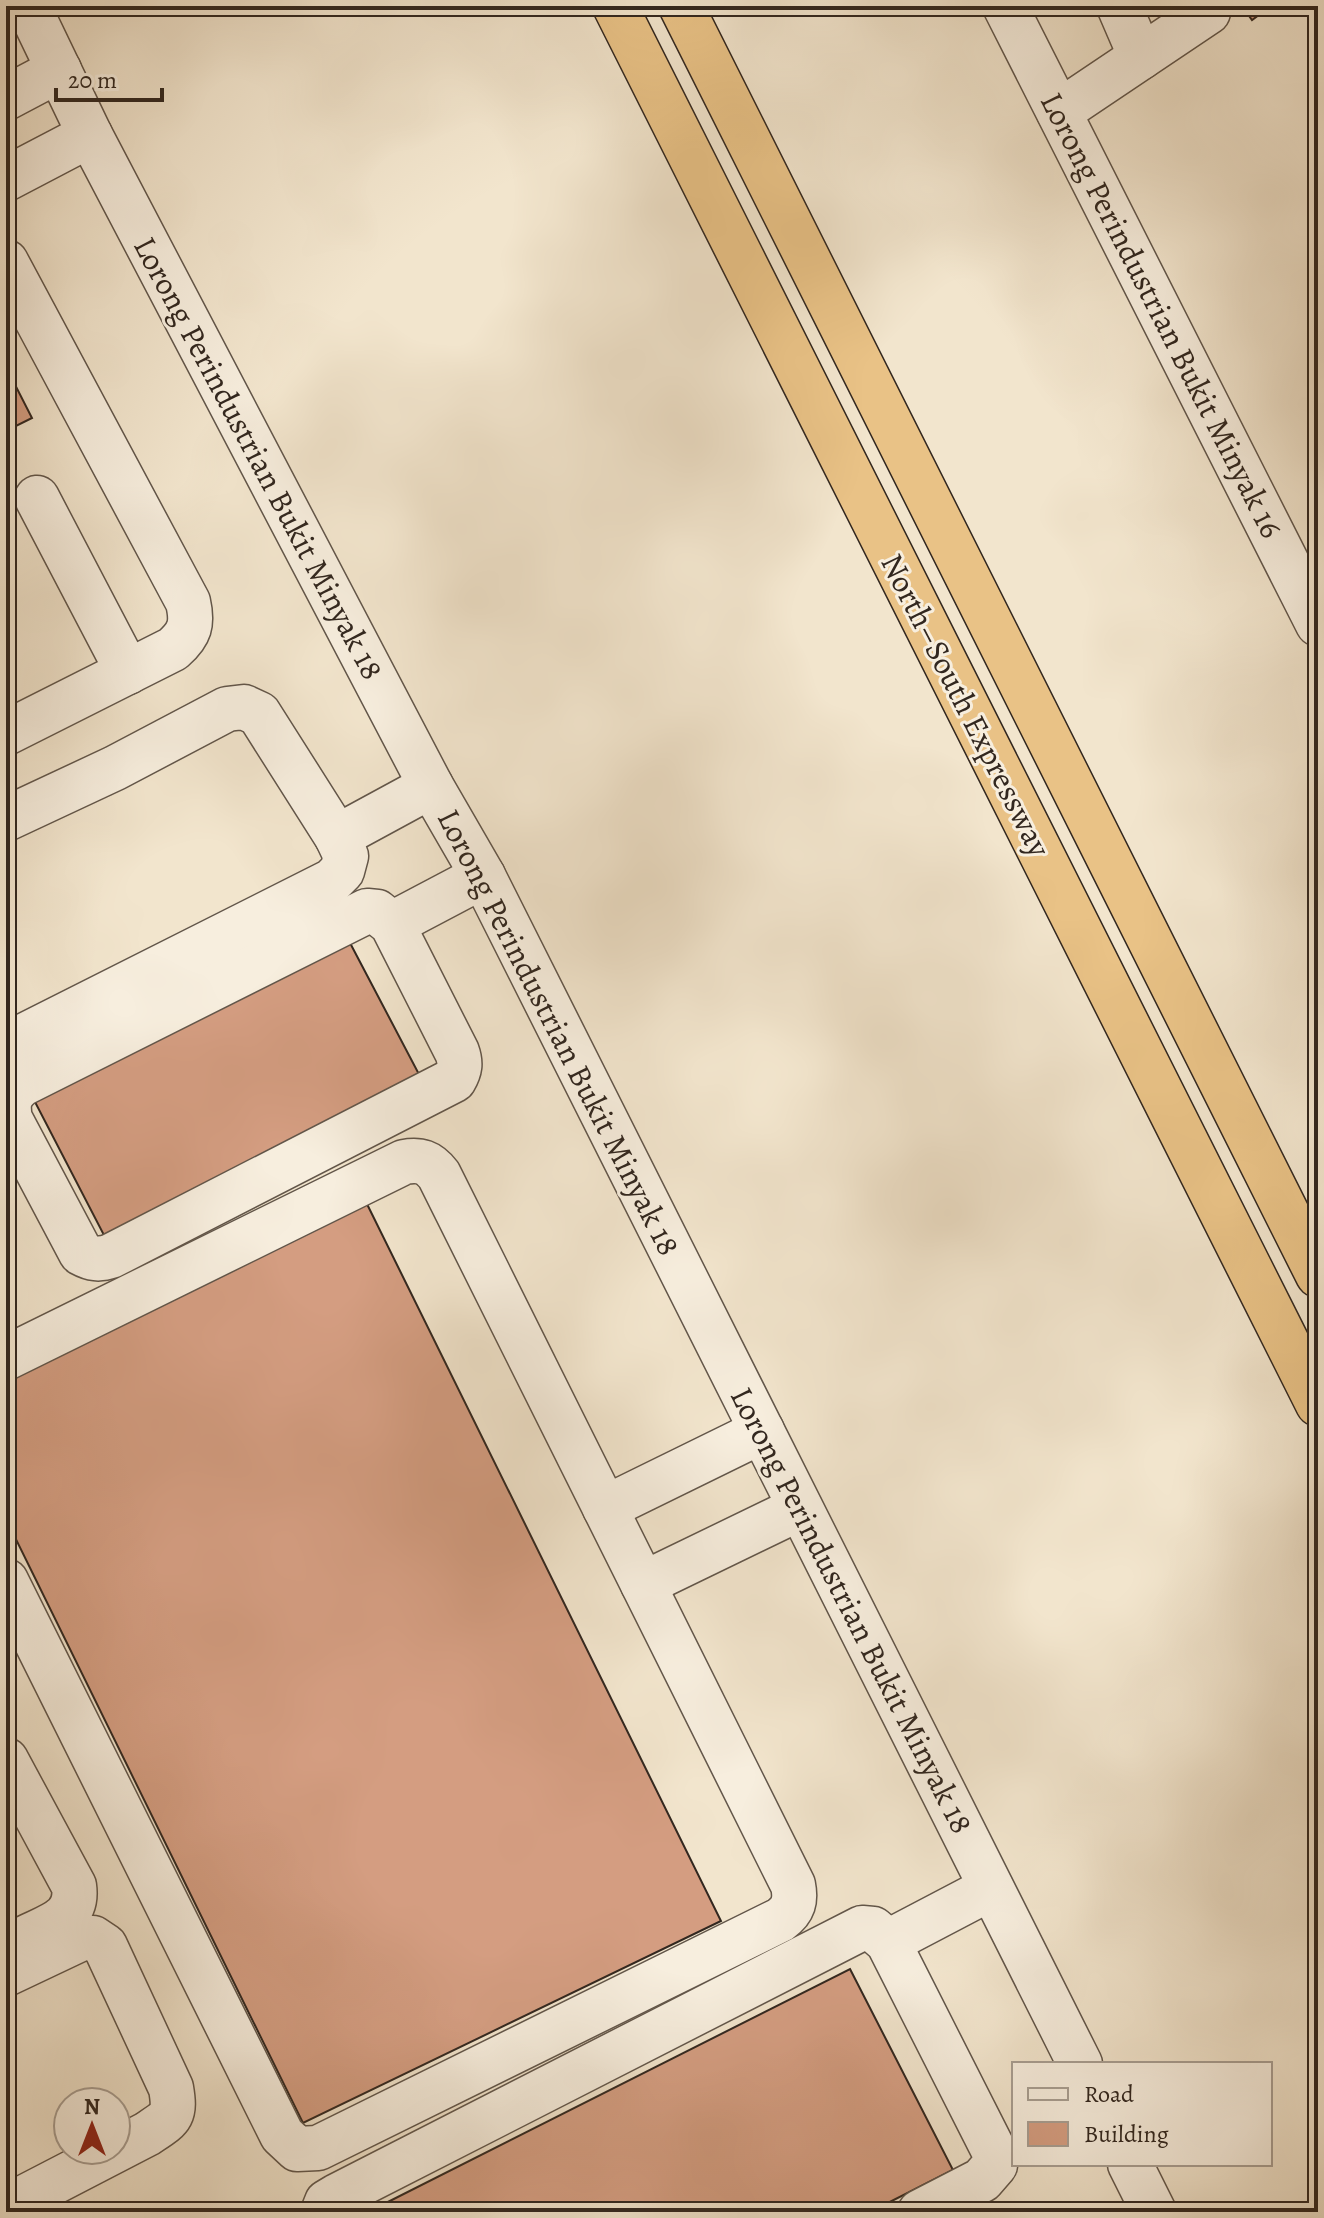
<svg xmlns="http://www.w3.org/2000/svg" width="1324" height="2218" font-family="Alegreya,serif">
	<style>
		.building { fill: #d49d81; stroke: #32271f; stroke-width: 2 }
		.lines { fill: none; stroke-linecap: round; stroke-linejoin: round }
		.minor-casing { stroke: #62564a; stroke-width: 47 }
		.highway-casing { stroke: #32271f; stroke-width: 47 }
		.minor { stroke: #f7eede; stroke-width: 44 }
		.highway { stroke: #e9c286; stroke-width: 44 }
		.labels { text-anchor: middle; stroke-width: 6; stroke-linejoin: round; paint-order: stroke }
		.street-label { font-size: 32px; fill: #32271f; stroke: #f7eede }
	</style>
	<rect width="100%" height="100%" fill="#f2e5cd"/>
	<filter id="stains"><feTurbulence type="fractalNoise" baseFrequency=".0025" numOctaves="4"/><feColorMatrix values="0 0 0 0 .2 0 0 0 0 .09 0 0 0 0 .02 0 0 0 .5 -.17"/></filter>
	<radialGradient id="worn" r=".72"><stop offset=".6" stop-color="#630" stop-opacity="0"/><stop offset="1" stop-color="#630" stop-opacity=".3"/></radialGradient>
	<!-- building -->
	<g class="building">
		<polygon points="1242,6 1271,6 1252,20"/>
		<polygon points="6,367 32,418 6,431"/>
		<polygon points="349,941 422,1080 107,1241 35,1102"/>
		<polygon points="365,1200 721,1921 303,2123 6,1519 6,1375"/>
		<polygon points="850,1969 953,2170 870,2212 368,2212"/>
	</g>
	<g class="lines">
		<defs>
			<g id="minor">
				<polyline points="28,6 90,135 431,786 483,876 1080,2064"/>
				<polyline points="1005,6 1318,624"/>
				<polyline points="1119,6 1141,57"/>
				<polyline points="6,98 59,70"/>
				<polyline points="1059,112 1208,12"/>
				<polyline points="6,179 90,135"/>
				<path d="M6 262 188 602C193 624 190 634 173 649L6 733"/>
				<polyline points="37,498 128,672"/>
				<polyline points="6,819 115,768 227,709 244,707 259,714 337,837 346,856 342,871 332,881 6,1045"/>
				<polyline points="337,837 431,786"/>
				<path d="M367 911 377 912 392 924 457 1052C461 1063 460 1070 454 1080L111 1256C99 1260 92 1259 81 1253L10 1119C7 1103 9 1094 22 1084Z"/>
				<polyline points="392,924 483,876"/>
				<path d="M6 1358 404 1162C420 1159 429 1162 439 1175L793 1885C796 1900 794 1910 780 1920L318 2148 297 2149 282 2135 6 1581"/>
				<polyline points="605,1508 762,1431"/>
				<polyline points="643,1584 800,1508"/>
				<path d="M6 1760 74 1886C79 1920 48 1926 23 1939"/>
				<polyline points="888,1942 991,1888"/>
				<path d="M6 1974 82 1938H93L105 1946 171 2088C176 2117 171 2118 147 2134L6 2207"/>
				<polyline points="1130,2164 1154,2212"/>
				<polyline points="323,2212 327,2202 337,2196 862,1928 873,1929 888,1942 996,2155 995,2165 982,2180 920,2212"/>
			</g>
			<g id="highway">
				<polyline points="615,6 1318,1404"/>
				<polyline points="681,6 1318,1275"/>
			</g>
		</defs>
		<!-- minor casing -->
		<use href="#minor" class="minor-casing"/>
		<!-- highway casing -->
		<use href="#highway" class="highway-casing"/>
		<!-- minor -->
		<use href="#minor" class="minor"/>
		<!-- highway -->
		<use href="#highway" class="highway"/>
	</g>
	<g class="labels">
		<!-- street labels -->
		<g class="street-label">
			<text transform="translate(1162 315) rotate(63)" y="11">Lorong Perindustrian Bukit Minyak 16</text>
			<text transform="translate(259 458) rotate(62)" y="11">Lorong Perindustrian Bukit Minyak 18</text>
			<text transform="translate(966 705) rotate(63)" y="11">North–South Expressway</text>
			<text transform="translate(559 1032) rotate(63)" y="11">Lorong Perindustrian Bukit Minyak 18</text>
			<text transform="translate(852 1610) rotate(63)" y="11">Lorong Perindustrian Bukit Minyak 18</text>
		</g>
	</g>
	<!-- margin -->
	<rect width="1324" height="2218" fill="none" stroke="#f2e5cd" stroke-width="32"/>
	<rect x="8" y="8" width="1308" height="2202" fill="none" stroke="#32271f" stroke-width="4"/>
	<rect x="16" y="16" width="1292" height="2186" fill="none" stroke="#32271f" stroke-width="2"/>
	<!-- legend -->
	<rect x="1012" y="2062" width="260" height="104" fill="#f7eede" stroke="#a89e92" stroke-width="2"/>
	<rect x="1028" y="2088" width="40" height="12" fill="#f7eede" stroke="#a89e92" stroke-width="2"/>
	<text x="1084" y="2102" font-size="24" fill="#32271f">Road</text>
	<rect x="1028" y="2122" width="40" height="24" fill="#d49d81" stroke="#a89e92" stroke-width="2"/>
	<text x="1084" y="2142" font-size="24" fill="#32271f">Building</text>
	<!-- north arrow -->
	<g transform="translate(92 2126)"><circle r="38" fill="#f7eede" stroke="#a89e92" stroke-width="2"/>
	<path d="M0-6L14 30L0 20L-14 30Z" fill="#8f2418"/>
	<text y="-12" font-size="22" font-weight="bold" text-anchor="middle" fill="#32271f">N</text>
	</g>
	<!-- scale -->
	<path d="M56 88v12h106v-12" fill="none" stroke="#32271f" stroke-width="4"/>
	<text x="68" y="88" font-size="24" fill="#32271f" stroke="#f7eede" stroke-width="6" paint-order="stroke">20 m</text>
	<rect width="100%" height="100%" filter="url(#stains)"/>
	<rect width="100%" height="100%" fill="url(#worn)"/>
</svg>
